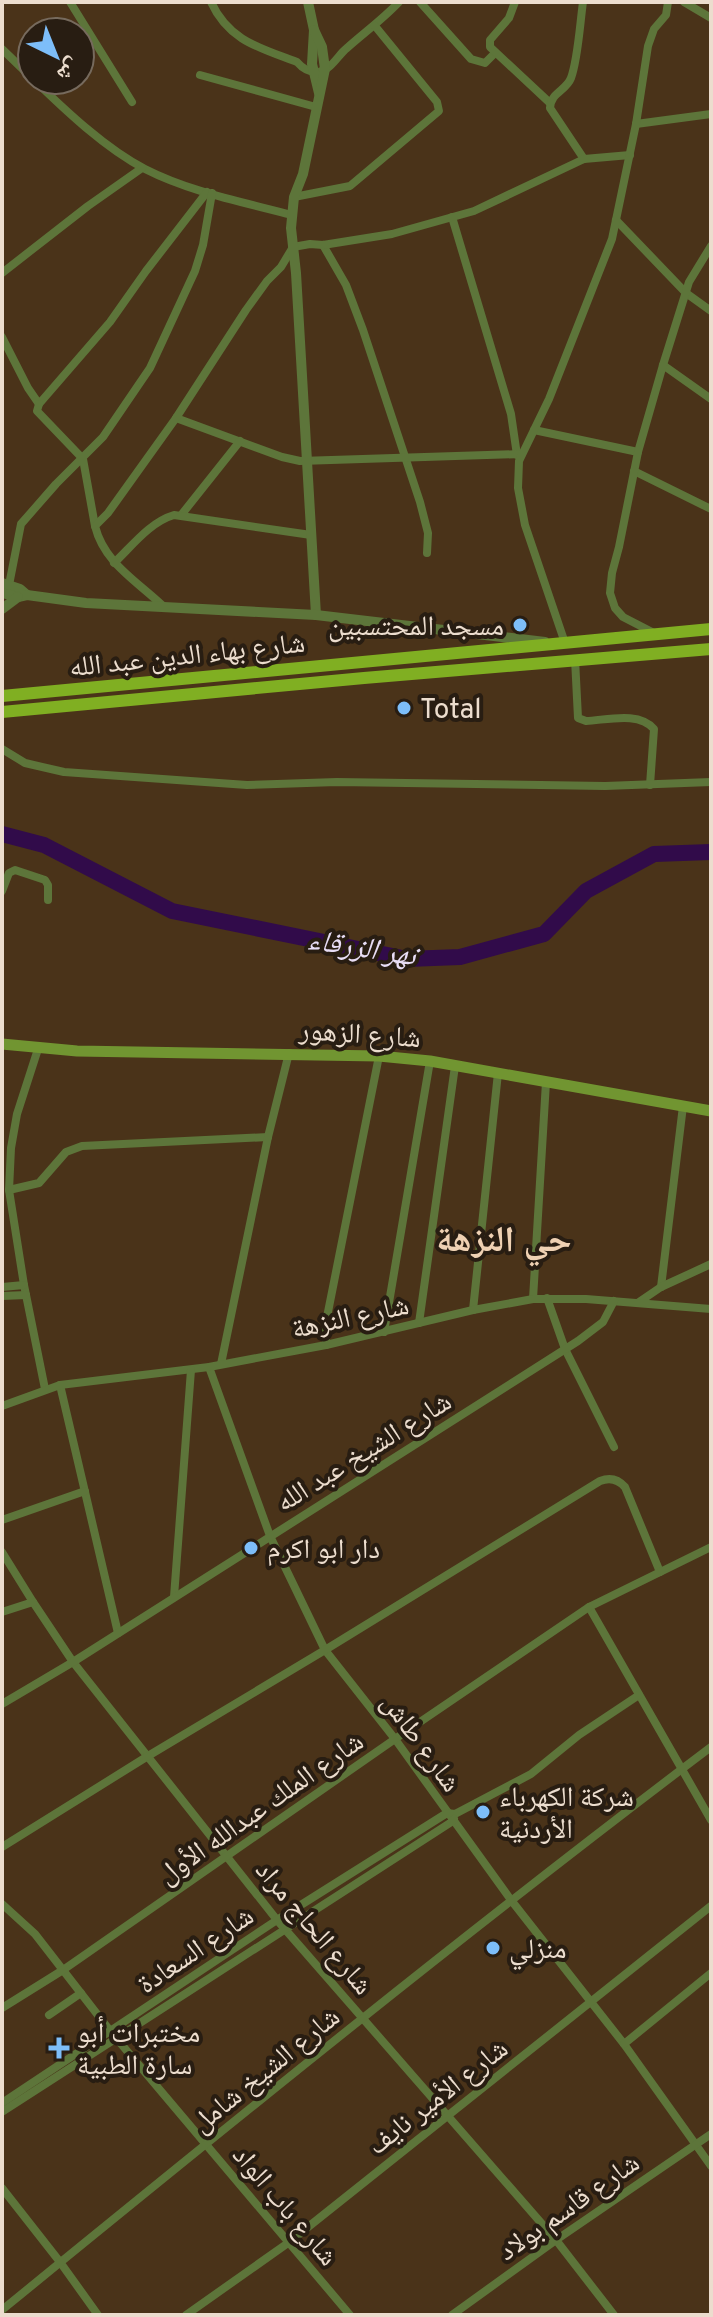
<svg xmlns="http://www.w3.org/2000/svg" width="713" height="2317" font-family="Overpass,'Noto Naskh Arabic',sans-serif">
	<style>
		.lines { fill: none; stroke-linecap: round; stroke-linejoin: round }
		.river { stroke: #310b4a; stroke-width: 16 }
		.minor { stroke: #5d753a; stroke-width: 8 }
		.tertiary { stroke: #5d753a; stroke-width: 10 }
		.secondary { stroke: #719531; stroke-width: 11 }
		.primary { stroke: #80af22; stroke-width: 12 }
		.poi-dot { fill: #7dbef9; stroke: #281d12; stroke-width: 3 }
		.labels { text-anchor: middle; stroke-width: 8; stroke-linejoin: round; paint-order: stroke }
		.poi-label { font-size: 28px; fill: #ecddce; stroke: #281d12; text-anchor: start }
		.street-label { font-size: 28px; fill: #ecddce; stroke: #281d12 }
		.water-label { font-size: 30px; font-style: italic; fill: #e8ddf5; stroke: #281d12 }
		.district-label { font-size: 36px; font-weight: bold; fill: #efd1b3; stroke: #281d12 }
	</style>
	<rect width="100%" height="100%" fill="#4a3319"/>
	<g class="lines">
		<!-- river -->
		<polyline class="river" points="2,834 44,845 172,911 407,959 460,957 544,934 586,891 654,854 711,852"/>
		<!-- minor -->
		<g class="minor">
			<polyline points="70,2 132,102"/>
			<path d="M211 2C229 41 260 48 297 62 303 69 310 73 319 72 332 69 338 55 347 48 365 32 383 19 399 2"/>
			<polyline points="420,2 471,59 485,63 495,53"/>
			<polyline points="515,2 509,18 490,40 490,47 550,103"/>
			<path d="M583 2C580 23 578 59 571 78 566 91 551 92 550 108L584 159"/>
			<polyline points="684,2 711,18"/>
			<polyline points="2,49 32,78"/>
			<polyline points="200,75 316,107"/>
			<path d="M34 80C66 111 105 148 145 169 190 192 243 202 292 215"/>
			<polyline points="636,124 711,114"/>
			<polyline points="294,197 350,186 439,111 437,102 375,26"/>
			<polyline points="452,217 511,414 517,455"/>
			<polyline points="616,220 686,293 711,311"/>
			<polyline points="323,245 346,285 363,330 420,502 428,533 427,553"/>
			<polyline points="2,273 88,206 142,168"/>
			<polyline points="2,337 28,388 39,404 110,322 146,271 207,192"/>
			<polyline points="663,365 711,399"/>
			<polyline points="39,404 37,411 83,459 95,526"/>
			<polyline points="176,418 282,457 300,461 521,454"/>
			<polyline points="534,430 638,452"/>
			<polyline points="634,471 711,509"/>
			<polyline points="182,514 240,441"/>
			<path d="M114 563C132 546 150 522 174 515L311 535"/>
			<polyline points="9,585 21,524 56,484 103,437 150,368 195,271 203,245 212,193"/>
			<path d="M163 606C137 581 104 563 95 526L108 513 176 418 246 310 267 281 281 267 293 247 310 244 323 245 392 234 474 211 584 159 630 155"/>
			<polyline points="654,633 623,617 615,608 610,593 612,573 619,547 638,452 663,365 689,282 711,246"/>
			<polyline points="565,643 525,525 518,488 519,461 549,399 612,239 636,124 648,46 654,29 666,15 668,2"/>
			<path d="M575 659 578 718 586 721C607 720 639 711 654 729L650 785"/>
			<polyline points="2,749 25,763 64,772 247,785 337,782 605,786 711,782"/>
			<polyline points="2,891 9,873 15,870 45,880 48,885 48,900"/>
			<polyline points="38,1049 17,1114 11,1148 9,1190 24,1285 45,1389"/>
			<polyline points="9,1190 39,1183 66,1152 82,1146 268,1137"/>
			<polyline points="2,1287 24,1285"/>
			<polyline points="661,1287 683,1106"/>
			<polyline points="2,1296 26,1295"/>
			<polyline points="547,1298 565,1349 614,1447"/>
			<polyline points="533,1299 546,1082"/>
			<polyline points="639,1302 661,1287 711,1264"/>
			<polyline points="473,1310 498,1073"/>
			<polyline points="419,1323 455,1066"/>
			<polyline points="384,1332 430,1061"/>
			<polyline points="326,1345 326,1322 379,1056"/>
			<polyline points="221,1364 268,1137 289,1053"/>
			<polyline points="209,1367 270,1536 325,1650 395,1739 511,1900 624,2044 711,2166"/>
			<polyline points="60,1385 118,1633"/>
			<polyline points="2,1406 60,1385 209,1367 326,1345 473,1310 533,1299 586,1299 711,1309"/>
			<polyline points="2,1520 85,1491"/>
			<polyline points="2,1552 33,1602 73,1662 277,1920 556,2240 614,2315"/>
			<polyline points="174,1597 191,1370"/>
			<polyline points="589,1607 711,1820"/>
			<polyline points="2,1612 33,1602"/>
			<polyline points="2,1704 73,1662 578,1341 603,1322 614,1301"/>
			<path d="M2 1847 148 1756 325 1650 600 1481C610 1477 618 1479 625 1487L660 1572"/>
			<polyline points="2,1904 35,1934 111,2032 350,2315"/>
			<polyline points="2,2008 63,1970 395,1739 589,1607 711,1547"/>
			<polyline points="49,2015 81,1993"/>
			<polyline points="624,2044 711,1973"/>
			<polyline points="2,2103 277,1920 447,1813 455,1814 531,1774 579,1735 639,1695"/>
			<polyline points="2,2112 453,1821 454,1819"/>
			<polyline points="2,2188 60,2262 98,2315"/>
			<path d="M2 2310C236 2119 470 1929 711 1747"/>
			<polyline points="186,2315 288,2243 711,1906"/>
			<polyline points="452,2315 556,2240 711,2134"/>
		</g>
		<!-- tertiary -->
		<g class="tertiary">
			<polyline points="308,2 314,30 312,64 319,93"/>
			<polyline points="314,30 322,47 325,69 303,174 294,197 291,228 296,273 316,615"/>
			<polyline points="2,583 20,589 27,595"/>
			<polyline points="2,593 18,597 27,595 86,603 316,615 545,642"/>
			<polyline points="2,609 18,597"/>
		</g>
		<!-- secondary -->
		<polyline class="secondary" points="2,1044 77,1051 379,1056 430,1061 711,1111"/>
		<!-- primary -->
		<g class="primary">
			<polyline points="2,696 711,629"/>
			<polyline points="2,712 364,678 711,649"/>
		</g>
	</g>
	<!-- markers -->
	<g class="poi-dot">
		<circle cx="520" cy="625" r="8"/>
		<circle cx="404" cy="708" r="8"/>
		<circle cx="251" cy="1548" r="8"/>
		<circle cx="483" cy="1812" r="8"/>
		<circle cx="493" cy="1948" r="8"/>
		<path d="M55 2036h8v8h8v8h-8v8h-8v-8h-8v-8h8z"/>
	</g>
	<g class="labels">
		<!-- poi labels -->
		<g class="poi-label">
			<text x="504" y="635" text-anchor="end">مسجد المحتسبين</text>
			<text x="420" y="718">Total</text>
			<text x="267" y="1558">دار ابو اكرم</text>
			<text x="499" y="1806">شركة الكهرباء<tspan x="499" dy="32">الأردنية</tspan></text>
			<text x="509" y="1958">منزلي</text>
			<text x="77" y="2042">مختبرات أبو<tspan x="77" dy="32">سارة الطبية</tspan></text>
		</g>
		<!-- street labels -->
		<g class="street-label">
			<text transform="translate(187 654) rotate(-6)" y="10">شارع بهاء الدين عبد الله</text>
			<text transform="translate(360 1033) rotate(4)" y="10">شارع الزهور</text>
			<text transform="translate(350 1316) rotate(-12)" y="10">شارع النزهة</text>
			<text transform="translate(363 1451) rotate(-32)" y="10">شارع الشيخ عبد الله</text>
			<text transform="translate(422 1742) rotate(54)" y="10">شارع طاش</text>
			<text transform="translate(260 1807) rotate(-35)" y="10">شارع الملك عبدالله الأول</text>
			<text transform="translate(315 1927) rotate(50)" y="10">شارع الحاج مراد</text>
			<text transform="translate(195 1949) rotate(-34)" y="10">شارع السعادة</text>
			<text transform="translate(265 2069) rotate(-39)" y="10">شارع الشيخ شامل</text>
			<text transform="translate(437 2096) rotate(-38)" y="10">شارع الأمير نايف</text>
			<text transform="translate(286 2205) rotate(50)" y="10">شارع باب الواد</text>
			<text transform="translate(568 2206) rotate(-35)" y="10">شارع قاسم بولاد</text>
		</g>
		<!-- water labels -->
		<g class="water-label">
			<text transform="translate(362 947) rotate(9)" y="10">نهر الزرقاء</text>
		</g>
		<!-- district labels -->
		<g class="district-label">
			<text x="504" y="1251">حي النزهة</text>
		</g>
	</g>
	<!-- border -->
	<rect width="713" height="2317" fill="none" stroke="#ecddce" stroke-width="8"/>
	<!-- north arrow -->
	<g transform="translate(56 56) rotate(137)"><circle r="38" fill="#281d12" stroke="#766a5d" stroke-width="2"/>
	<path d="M0-6L14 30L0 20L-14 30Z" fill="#7dbef9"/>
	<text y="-12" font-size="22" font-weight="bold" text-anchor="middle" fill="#ecddce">ش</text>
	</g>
</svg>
